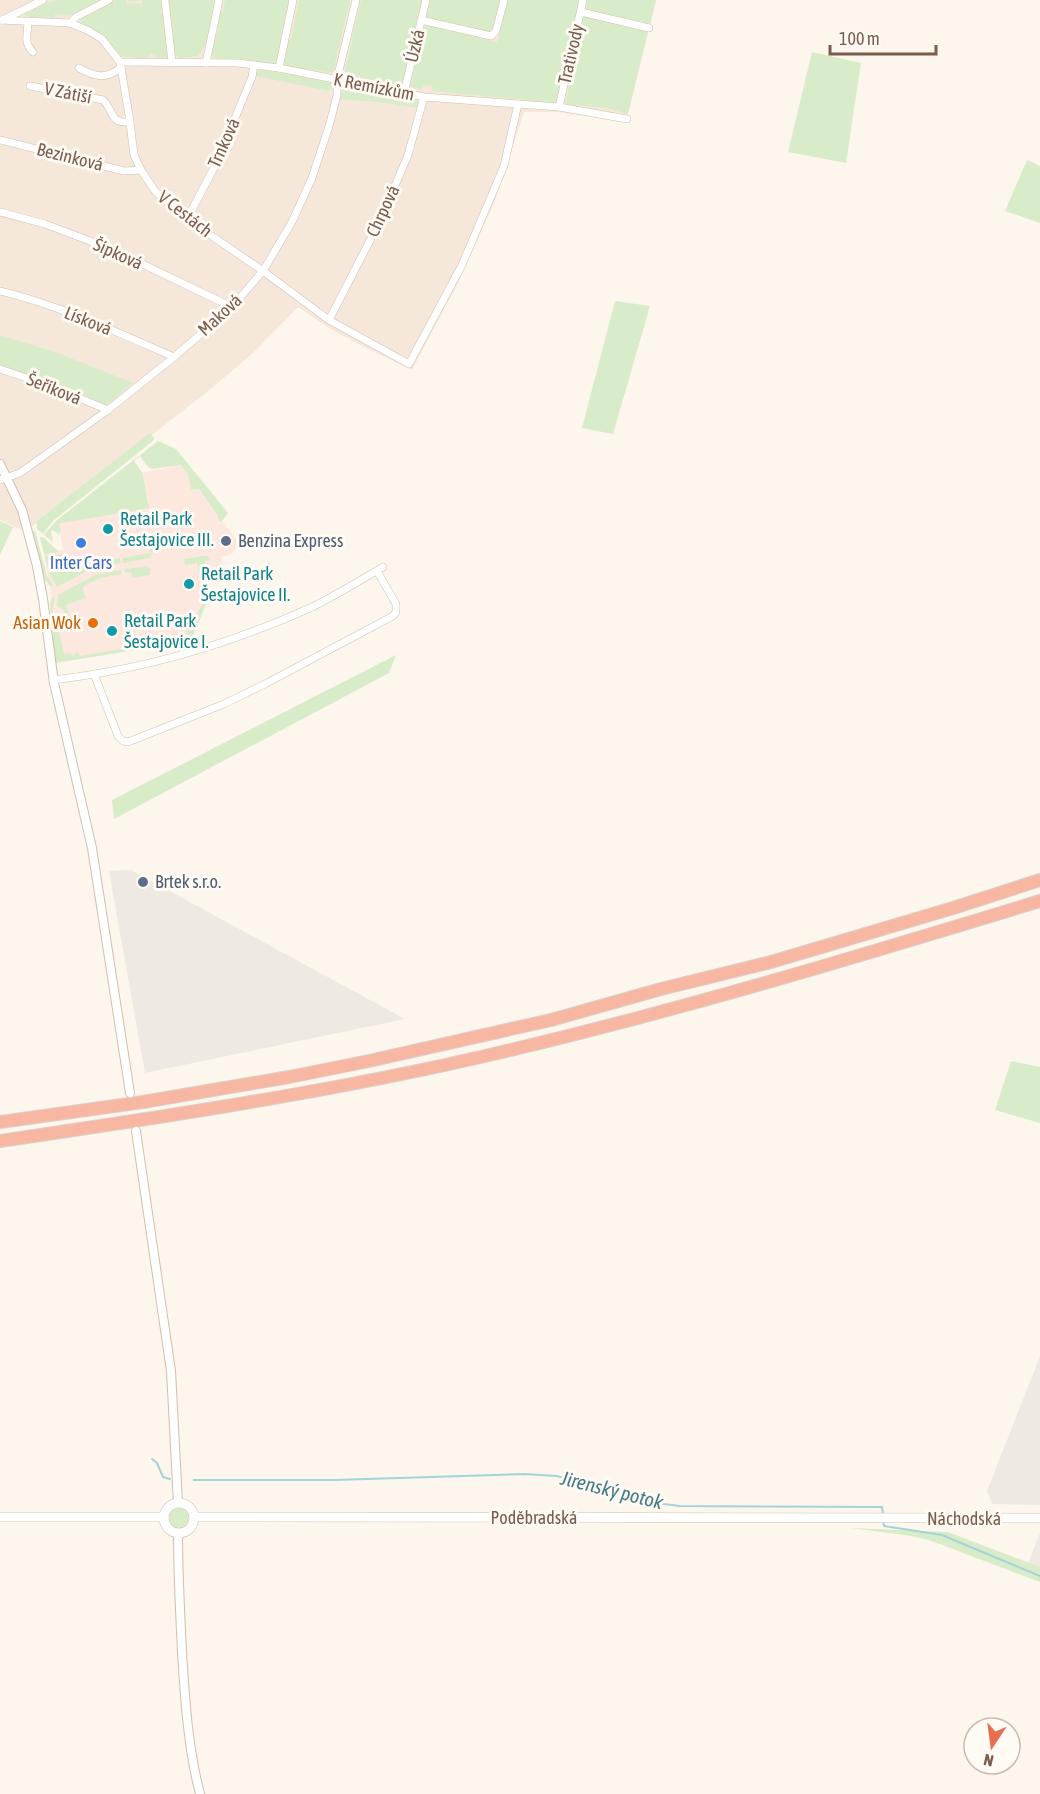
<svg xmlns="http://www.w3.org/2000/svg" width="1040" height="1794" font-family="'Asap Condensed',sans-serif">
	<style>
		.residential { fill: #f5e8da }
		.commercial { fill: #fde8e0 }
		.industrial { fill: #efe9e4 }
		.green { fill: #d8ecc9 }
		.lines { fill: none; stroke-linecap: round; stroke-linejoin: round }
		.stream { stroke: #a5d3da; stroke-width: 2 }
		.minor-casing { stroke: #d1beb0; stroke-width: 8 }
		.tertiary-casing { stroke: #d1beb0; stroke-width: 10 }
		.secondary-casing { stroke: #d6c0b0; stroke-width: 10 }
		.motorway-casing { stroke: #dad1cd; stroke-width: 14 }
		.minor { stroke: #fff; stroke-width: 7 }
		.tertiary { stroke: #fff; stroke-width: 8 }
		.secondary { stroke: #fff; stroke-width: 9 }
		.motorway { stroke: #f7b7a3; stroke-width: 12 }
		.culture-dot { fill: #0f9aa8; stroke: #fffaf3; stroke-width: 2 }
		.service-dot { fill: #5c6f8a; stroke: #fffaf3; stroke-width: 2 }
		.shop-dot { fill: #3f7fe0; stroke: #fffaf3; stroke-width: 2 }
		.food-dot { fill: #e8710a; stroke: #fffaf3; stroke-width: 2 }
		.labels { text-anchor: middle; stroke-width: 6; stroke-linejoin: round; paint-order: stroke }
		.street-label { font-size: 18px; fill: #7a5c4d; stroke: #fffaf3 }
		.culture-label { font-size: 18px; fill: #0d838f; stroke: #fffaf3; text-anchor: start }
		.service-label { font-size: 18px; fill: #4e5e75; stroke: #fffaf3; text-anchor: start }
		.shop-label { font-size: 18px; fill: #366cbe; stroke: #fffaf3 }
		.food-label { font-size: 18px; fill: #c56008; stroke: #fffaf3; text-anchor: end }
		.water-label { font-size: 20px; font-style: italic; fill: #437c86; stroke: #fffaf3 }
	</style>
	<rect width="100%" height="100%" fill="#fdf6ec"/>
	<!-- residential -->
	<polygon class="residential" points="0,0 656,0 626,122 558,112 524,112 495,201 456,287 412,370 362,346 329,328 298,307 253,353 207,392 45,518 24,531 0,520"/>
	<!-- commercial -->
	<polygon class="commercial" points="182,465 238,542 237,547 232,554 221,557 226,578 210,582 210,595 185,638 62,661 55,627 56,626 44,553 63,550 58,521 149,504 143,472"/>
	<!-- industrial -->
	<g class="industrial">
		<polygon points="131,870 405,1019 145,1073 109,871"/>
		<polygon points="1040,1356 1040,1505 992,1504 987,1491"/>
		<polygon points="1040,1533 1040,1567 1028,1563"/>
	</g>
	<!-- green -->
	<g class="green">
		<polygon points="57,0 96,0 97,2 99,0 105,0 78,14 77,12 65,17 65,15 55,14 55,18 29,17 23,14 37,7"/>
		<polygon points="114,0 126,0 127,4 141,3 142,11 142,0 129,2 129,0 163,0 163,7 160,12 163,14 168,55 166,57 155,59 156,56 151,54 146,59 121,56 103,35 81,22 80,18 103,6 104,7 115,1"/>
		<polygon points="166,0 215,0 206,44 198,56 180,58 174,54"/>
		<polygon points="225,0 289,0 285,20 286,21 276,64 264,62 263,63 248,62 247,60 213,58 211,54 215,35 218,34 219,29 216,27 219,13 223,12"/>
		<polygon points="299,0 350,0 333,73 307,69 307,71 285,67 283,65 288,40 291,39"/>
		<polygon points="361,0 422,0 402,85 344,75"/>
		<polygon points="428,0 501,0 494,30 488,33 425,17"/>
		<polygon points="508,0 579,0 556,103 432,91 433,86 423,85 422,90 410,87 425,24 497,42"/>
		<polygon points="588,0 656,0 650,25 586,10"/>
		<polygon points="584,16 648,32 628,114 606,108 565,104"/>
		<polygon points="812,52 861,63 846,163 788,152"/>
		<polygon points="267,69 330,81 334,88 329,91 255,76 259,70"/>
		<polygon points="346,85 414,98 418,102 418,108 386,103 339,99 341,90"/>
		<polygon points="1027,160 1040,166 1040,223 1005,211"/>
		<polygon points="615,301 650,306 613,434 582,428"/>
		<polygon points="0,335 58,353 133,383 108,404 103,404 82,394 0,365"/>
		<polygon points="150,433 154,438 154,440 53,521 43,534 37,529 37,521"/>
		<polygon points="158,441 176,449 228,513 222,521 219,521 217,514 199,489 191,490 188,474 181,465 152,469 147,466 140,456 134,461 143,474 149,508 62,523 59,524 61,532 59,533 59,535 53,530 51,531 53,542 44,535 57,520"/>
		<polygon points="0,521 13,527 0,555"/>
		<polygon points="35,531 47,576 54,587 49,585 45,580 32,532"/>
		<polygon points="40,537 43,537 59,552 44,554"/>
		<polygon points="149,547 152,548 153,551 149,558 123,563 122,558 150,553"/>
		<polygon points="62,554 65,568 120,558 121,563 93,568 57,587 51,577 45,556"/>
		<polygon points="204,556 207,556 210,560 205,561 210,595 192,638 185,642 55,663 50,605 51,599 55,596 53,609 55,626 58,626 64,654 71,653 72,656 78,652 80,656 185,638 187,635 185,628 188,620 193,620 204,602 197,563 185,565 184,559"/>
		<polygon points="147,566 151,569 150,575 132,578 131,572 125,573 124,569"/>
		<polygon points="121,570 122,574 100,578 84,586 83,590 86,598 66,605 71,621 66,621 64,610 57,606 58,595 95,575"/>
		<polygon points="396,655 389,673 114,819 112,800"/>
		<polygon points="1011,1061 1040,1067 1040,1123 995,1110"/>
		<circle cx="178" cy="1518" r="11"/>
		<polygon points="850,1528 948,1532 1040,1567 1040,1582 929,1540 905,1535"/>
	</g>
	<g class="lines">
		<!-- stream -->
		<g class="stream">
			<polyline points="152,1459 157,1463 163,1477 170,1479"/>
			<polyline points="194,1480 335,1480 524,1474 557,1476 656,1503 680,1506 882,1507 883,1514"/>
			<polyline points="883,1520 884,1526 942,1535 1040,1576"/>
		</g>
		<defs>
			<g id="minor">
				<polyline points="165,0 172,62"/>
				<polyline points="581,12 649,28"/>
				<polyline points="0,20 70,23 89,31 102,39 120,62 129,115 134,155 141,170 155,191 187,219 263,271 329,320 409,364 462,265 504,166 518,104"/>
				<polyline points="2,20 43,0"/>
				<polyline points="421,20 491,36 496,31 504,0"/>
				<path d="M28 21C28 33 23 43 33 52"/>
				<polyline points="70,23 76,17 109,0"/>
				<polyline points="120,62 238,63 279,68 424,97 559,107 627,119"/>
				<polyline points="206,63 219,0"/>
				<path d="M79 68C95 77 107 80 121 67"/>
				<polyline points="279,68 293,0"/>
				<path d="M30 86 103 100C114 110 109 124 130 122"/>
				<polyline points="404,93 426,0"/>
				<polyline points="559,107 583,0"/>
				<polyline points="0,140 124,171 141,170"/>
				<polyline points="0,212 45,224 111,249 232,307"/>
				<polyline points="187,219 216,164 252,77 254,65"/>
				<path d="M0 291C61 306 117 332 174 357"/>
				<polyline points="329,320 380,221 408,155 424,97"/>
				<polyline points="0,369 48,385 108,410"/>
				<polyline points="0,480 20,473 108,410 174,357 232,307 263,271 292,222 312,178 330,123 337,95 337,79 356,0"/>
				<polyline points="94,674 118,736 123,741 128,742 224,704 265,684 393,616 396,612 396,604 377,571"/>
				<path d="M53 680C141 670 230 644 310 608 335 596 359 581 383 567"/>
			</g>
			<g id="tertiary">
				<polyline points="0,464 22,510 37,566 43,599 54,683 92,848 130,1093"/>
				<polyline points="136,1131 171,1371 178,1503"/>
				<path d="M178 1533C178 1573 180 1612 182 1652 185 1700 188 1748 200 1794"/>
			</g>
			<g id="secondary">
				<circle cx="179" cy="1518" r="15"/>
				<polyline points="0,1517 164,1517"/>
				<polyline points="194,1517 1040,1518"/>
			</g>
			<g id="motorway">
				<polyline points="0,1122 143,1102 289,1077 369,1061 551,1020 661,989 771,962 953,908 1040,880"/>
				<path d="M0 1141C149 1119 297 1097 445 1065 645 1021 843 961 1040 901"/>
			</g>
		</defs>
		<!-- minor casing -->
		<use href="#minor" class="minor-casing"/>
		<!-- tertiary casing -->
		<use href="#tertiary" class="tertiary-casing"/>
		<!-- secondary casing -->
		<use href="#secondary" class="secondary-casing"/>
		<!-- motorway casing -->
		<use href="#motorway" class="motorway-casing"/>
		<!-- minor -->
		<use href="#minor" class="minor"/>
		<!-- tertiary -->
		<use href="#tertiary" class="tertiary"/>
		<!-- secondary -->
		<use href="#secondary" class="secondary"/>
		<!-- motorway -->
		<use href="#motorway" class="motorway"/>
	</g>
	<!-- markers -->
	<g class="culture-dot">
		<circle cx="108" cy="529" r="6"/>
		<circle cx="189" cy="584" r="6"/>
		<circle cx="112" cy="631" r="6"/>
	</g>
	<g class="service-dot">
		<circle cx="226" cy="541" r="6"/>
		<circle cx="143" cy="882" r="6"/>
	</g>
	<circle class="shop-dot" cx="81" cy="543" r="6"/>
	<circle class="food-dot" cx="93" cy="623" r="6"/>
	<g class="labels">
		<!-- street labels -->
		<g class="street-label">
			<text transform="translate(415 46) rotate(-77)" y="6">Úzká</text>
			<text transform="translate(571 54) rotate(-77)" y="6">Trativody</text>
			<text transform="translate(374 87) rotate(11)" y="6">K Remízkům</text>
			<text transform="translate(68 93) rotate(11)" y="6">V Zátiší</text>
			<text transform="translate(224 143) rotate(-66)" y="6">Trnková</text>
			<text transform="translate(70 157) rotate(14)" y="6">Bezinková</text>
			<text transform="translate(383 211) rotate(-65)" y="6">Chrpová</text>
			<text transform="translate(185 214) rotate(38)" y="6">V Cestách</text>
			<text transform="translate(118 254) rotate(24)" y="6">Šípková</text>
			<text transform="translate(220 315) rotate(-43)" y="6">Maková</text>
			<text transform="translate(88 321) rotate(22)" y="6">Lísková</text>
			<text transform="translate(54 389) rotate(22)" y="6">Šeříková</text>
			<text x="534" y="1524">Poděbradská</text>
			<text x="964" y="1525">Náchodská</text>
		</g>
		<!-- culture labels -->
		<g class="culture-label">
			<text x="120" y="525">Retail Park<tspan x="120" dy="21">Šestajovice III.</tspan></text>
			<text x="201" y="580">Retail Park<tspan x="201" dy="21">Šestajovice II.</tspan></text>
			<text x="124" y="627">Retail Park<tspan x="124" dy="21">Šestajovice I.</tspan></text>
		</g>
		<!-- service labels -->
		<g class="service-label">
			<text x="238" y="547">Benzina Express</text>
			<text x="155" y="888">Brtek s.r.o.</text>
		</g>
		<!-- shop labels -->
		<g class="shop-label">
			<text x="81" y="569">Inter Cars</text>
		</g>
		<!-- food labels -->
		<g class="food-label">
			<text x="81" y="629">Asian Wok</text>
		</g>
		<!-- water labels -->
		<g class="water-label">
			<text transform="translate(612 1490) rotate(14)" y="7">Jirenský potok</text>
		</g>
	</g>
	<!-- north arrow -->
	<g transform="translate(992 1746) rotate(193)"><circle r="28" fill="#fffaf3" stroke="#cabbb1" stroke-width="1.5"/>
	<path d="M0-4.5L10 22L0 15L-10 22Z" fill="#e76f51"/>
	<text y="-9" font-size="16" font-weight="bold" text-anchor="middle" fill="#7a5c4d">N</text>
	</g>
	<!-- scale -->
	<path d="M830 45v9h106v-9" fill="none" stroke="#7a5c4d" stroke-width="3"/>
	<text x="839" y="45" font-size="18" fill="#7a5c4d" stroke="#fffaf3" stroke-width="4.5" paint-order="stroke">100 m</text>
</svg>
